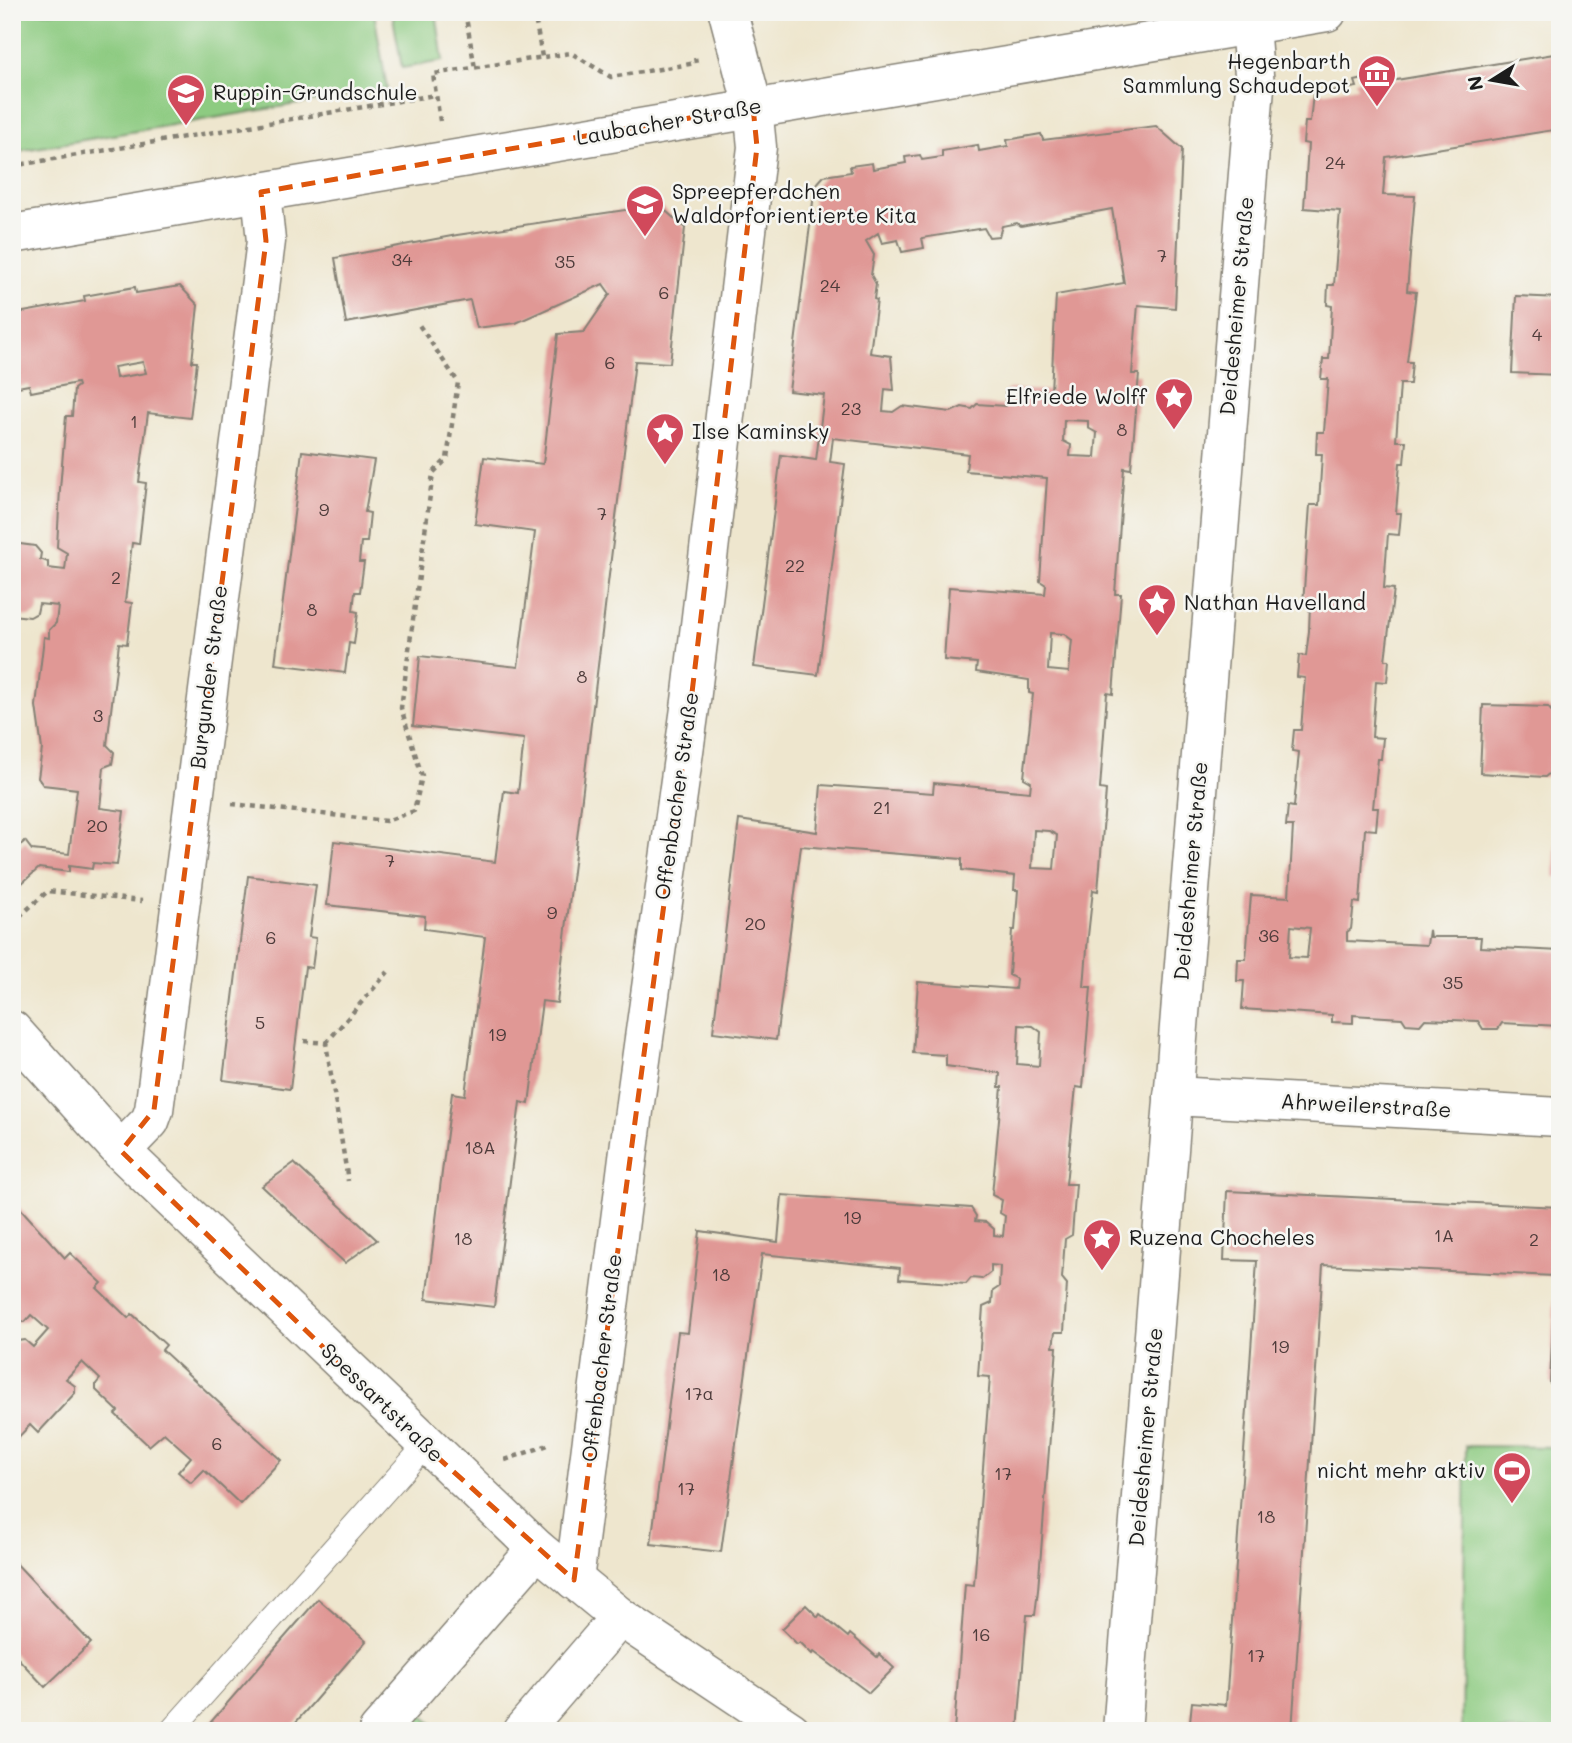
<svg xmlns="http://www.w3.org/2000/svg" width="1572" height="1743" font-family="Mali,sans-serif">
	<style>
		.green { fill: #8dcb81; stroke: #54744e; stroke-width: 2 }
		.building { fill: #e09895; fill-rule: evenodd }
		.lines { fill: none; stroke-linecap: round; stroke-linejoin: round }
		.service-casing { stroke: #858175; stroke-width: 25 }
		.minor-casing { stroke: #858175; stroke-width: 41 }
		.tertiary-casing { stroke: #858175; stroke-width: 41 }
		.path { stroke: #858175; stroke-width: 4.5; stroke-dasharray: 5 5; stroke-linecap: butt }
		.service { stroke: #fff; stroke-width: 23 }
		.minor { stroke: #fff; stroke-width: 38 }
		.tertiary { stroke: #fff; stroke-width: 38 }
		.marked { fill: none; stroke: #de560d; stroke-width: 5; stroke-dasharray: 14 9; stroke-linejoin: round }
		.labels { text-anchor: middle; stroke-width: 5; stroke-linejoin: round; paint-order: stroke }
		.number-label { font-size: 18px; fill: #4d3b3a }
		.poi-label { font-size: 21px; fill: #1c1c1c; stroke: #f6f6f2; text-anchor: start }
		.street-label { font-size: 21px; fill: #1c1c1c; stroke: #f6f6f2 }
	</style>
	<rect width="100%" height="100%" fill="#f6f6f2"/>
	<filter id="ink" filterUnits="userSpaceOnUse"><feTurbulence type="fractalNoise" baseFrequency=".0143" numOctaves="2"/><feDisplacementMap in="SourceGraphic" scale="14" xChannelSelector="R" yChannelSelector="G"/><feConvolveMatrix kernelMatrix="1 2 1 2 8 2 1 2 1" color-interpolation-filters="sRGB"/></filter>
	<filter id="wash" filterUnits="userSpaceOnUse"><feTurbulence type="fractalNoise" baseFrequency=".00686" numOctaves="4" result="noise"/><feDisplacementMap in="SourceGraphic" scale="28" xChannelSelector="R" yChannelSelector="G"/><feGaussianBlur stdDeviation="1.57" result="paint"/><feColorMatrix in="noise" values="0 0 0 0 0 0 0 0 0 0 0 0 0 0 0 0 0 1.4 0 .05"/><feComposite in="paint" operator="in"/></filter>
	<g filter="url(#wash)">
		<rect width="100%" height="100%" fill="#eee6ce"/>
		<!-- green -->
		<g class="green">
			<polygon points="12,12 374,12 387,89 12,152"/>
			<polygon points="392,12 436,12 443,61 402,68"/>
			<polygon points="1466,1446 1560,1447 1560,1731 1462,1731"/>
			<polygon points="420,1713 440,1731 404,1731"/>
		</g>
		<g id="blocks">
			<!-- building -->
			<g class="building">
				<path d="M1560 53V129L1386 157 1383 195 1415 196 1407 291 1416 292 1407 362H1412L1410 384H1400L1396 441H1406L1404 463H1400L1396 513H1401L1399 535 1388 534 1386 559 1384 588 1394 589 1385 660H1389L1387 682 1376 681 1372 737 1383 738 1381 759H1378L1373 808H1378L1376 830 1365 829 1360 903 1354 902 1351 929 1347 932V941L1427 945 1429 930 1430 937H1481L1480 947 1560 951V1026L1502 1023 1498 1029H1483L1478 1021 1425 1019 1420 1025 1406 1024 1402 1018 1353 1015V1023L1332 1022V1015L1242 1009 1244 981H1237L1238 959H1246L1251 895 1289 897 1293 826H1286L1288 806 1294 807 1299 752 1292 751 1294 730H1301L1305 678 1297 677 1299 655 1306 656 1309 631 1310 604H1303L1310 505H1319L1322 454H1316L1317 432H1324L1328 379H1321L1323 359H1329L1332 306 1327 305 1328 285H1334L1340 211 1304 208 1308 144 1303 143 1305 122H1310L1313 94 1357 87 1355 81 1376 76 1378 83ZM1291 926 1310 928 1307 958 1289 957Z"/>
				<path d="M1156 126 1182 149 1175 308 1138 305 1132 374H1139L1131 469 1124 468 1115 594H1121L1113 694 1107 693 1100 789 1106 790 1102 841 1098 891 1093 890 1088 936 1084 987H1091L1083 1088 1076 1087 1066 1184H1076L1072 1235 1065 1239 1062 1278 1067 1284 1064 1332H1055L1053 1347H1057L1038 1590 1035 1615H1027L1018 1731H954L965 1584 974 1585 990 1377 978 1376 983 1307 992 1303 993 1291 999 1287 1000 1266 991 1265V1272L982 1279 971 1278 966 1284 899 1279 900 1268 762 1254 721 1552 651 1544 678 1332 688 1333 700 1231 778 1242 782 1195 971 1208 976 1216 975 1221 986 1222 994 1229V1235L1003 1236 1005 1216 1000 1213 1002 1200 992 1195 1002 1087H999L1000 1073 946 1066V1055L913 1053 918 982 1015 989 1016 979 1009 975 1012 930H1015L1018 890H1014L1015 876 962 870V859L801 846 776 1040 713 1032 739 820 817 832 821 785 933 793 934 783 1030 792 1031 782 1024 778 1033 694 1029 693V680L976 672 977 663 944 660 949 587 1045 594 1046 585 1040 581 1047 478 966 471 968 454 833 438 830 462 845 464 818 675 754 667 781 455 816 460 824 395 789 391 815 186 824 176 851 172 850 166 872 163 873 169 906 163 905 157 920 155 922 160 942 157V151L978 145 979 151 1008 146 1007 140 1041 134 1043 140ZM1112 209 1124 283 1056 295 1051 391 1009 389 1005 392V406L977 404 972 409 962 407 951 412 902 406 893 412 883 411 885 389 894 390 891 356 870 353 877 300 874 299 876 284 871 275 874 255 866 241 878 233 882 243 898 240 902 252 924 248 922 238 984 228 989 237 999 236 1002 226 1017 223 1021 226ZM1064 420 1088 421V428L1097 433 1095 457 1070 456 1071 445 1063 441ZM1050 633 1064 634 1072 640 1069 672 1048 670ZM1034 830 1049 831 1057 835 1054 869 1032 868ZM1019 1025 1033 1026 1041 1032 1039 1066 1017 1064Z"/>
				<polygon points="659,205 685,228 670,363 635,361 557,1003 542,1001 529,1104 520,1102 494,1307 426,1299 452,1093 465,1095 485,937 424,929 425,916 327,905 334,841 495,862 504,791 518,793 524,739 413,726 420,656 518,667 535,532 475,524 484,457 543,464 558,334 584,332 610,294 603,284 516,323 477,328 470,300 346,323 335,258 457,235"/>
				<path d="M180 286 198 305 192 362H197L190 418 148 413 139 482 146 483 139 544 132 543 125 602 132 603 127 644 119 643 107 745 114 752 112 764 104 767 100 808 124 811 117 865 93 863 92 869 69 866V872L39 868 12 892V845L16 849 25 841 32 850 69 854 77 789 43 785 38 778 42 749 36 706 44 637 49 638V630L56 623 58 606 39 604 37 613 30 617 12 615V543L35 546 41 553 40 559 48 562V568L65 570 67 553 57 547 60 489 66 416H72L74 389 78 386 77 383 31 392 29 385 12 388V314L85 301 84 296 135 287 136 293ZM143 362 146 373 116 378 114 367Z"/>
				<polygon points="1516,296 1560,298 1560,375 1512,373"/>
				<polygon points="302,451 374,460 365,512 370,513 367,542 361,542 359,562 364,562 360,592 355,592 353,611 358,612 354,644 349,643 345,673 275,664"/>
				<polygon points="1483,705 1548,707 1554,714 1554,720 1560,720 1560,767 1552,767 1551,772 1545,777 1480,773"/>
				<polygon points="1556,825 1560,825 1560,877 1554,877"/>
				<polygon points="248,876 316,885 309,937 316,938 312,968 305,967 290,1089 223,1080"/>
				<polygon points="294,1163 377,1240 345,1263 262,1186"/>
				<polygon points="1227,1191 1560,1207 1560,1384 1550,1384 1555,1276 1323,1265 1292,1731 1189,1731 1192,1702 1226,1705 1247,1409 1257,1261 1224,1260"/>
				<polygon points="12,1199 65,1258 70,1253 102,1283 97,1288 128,1318 132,1314 166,1345 162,1350 281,1460 240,1504 204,1470 191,1483 178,1472 191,1457 164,1433 149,1446 115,1414 118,1411 96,1390 96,1384 100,1379 82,1362 66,1379 75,1386 75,1393 38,1433 30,1425 12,1444 12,1346 18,1341 25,1340 33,1347 48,1330 31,1315 25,1322 17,1322 12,1317"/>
				<polygon points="12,1559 91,1643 45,1687 12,1652"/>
				<polygon points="318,1599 366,1641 311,1705 288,1731 203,1731"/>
				<polygon points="806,1605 818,1617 820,1614 848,1637 850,1634 877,1657 879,1654 894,1668 869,1693 814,1652 812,1654 800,1642 797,1644 782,1629"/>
			</g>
		</g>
	</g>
	<g filter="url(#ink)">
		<use href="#blocks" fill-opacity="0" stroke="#858175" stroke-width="2"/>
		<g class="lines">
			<defs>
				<polyline id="service" points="171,1731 425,1446"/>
				<g id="minor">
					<polyline points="12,1030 121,1151 537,1549 620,1617 791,1731"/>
					<polyline points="1173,1096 1560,1117"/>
					<polyline points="121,1151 150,1121 154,1110 266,241 261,192"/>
					<polyline points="574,1580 635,1103 691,701 757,147 753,107 728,12"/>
					<polyline points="378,1731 537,1549"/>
					<polyline points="522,1731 620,1617"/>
					<polyline points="1122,1731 1255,87 1249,12"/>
				</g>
				<polyline id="tertiary" points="12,234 1327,12"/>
			</defs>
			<!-- service casing -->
			<use href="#service" class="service-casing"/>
			<!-- minor casing -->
			<use href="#minor" class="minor-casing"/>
			<!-- tertiary casing -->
			<use href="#tertiary" class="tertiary-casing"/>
			<!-- path -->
			<g class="path">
				<polyline points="465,12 475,68"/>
				<polyline points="534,12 542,57"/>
				<polyline points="440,121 433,74 571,53 611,77 696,63 695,57"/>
				<polyline points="12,166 435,95"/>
				<polyline points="232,804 386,821 414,811 422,776 401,708 433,473 447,459 458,382 419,325"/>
				<polyline points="12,923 48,891 142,901"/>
				<polyline points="304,1041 326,1043 348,1181"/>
				<polyline points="326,1043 388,972"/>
				<polyline points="505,1460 551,1444"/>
			</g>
			<!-- service -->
			<use href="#service" class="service"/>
			<!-- minor -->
			<use href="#minor" class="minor"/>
			<!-- tertiary -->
			<use href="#tertiary" class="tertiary"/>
		</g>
	</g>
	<!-- marked area -->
	<path class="marked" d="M753 107 757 147 691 701 574 1580 425 1446 121 1151 154 1110 266 241 261 192Z"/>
	<!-- icons -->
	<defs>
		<symbol id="museum-pin" viewBox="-11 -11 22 30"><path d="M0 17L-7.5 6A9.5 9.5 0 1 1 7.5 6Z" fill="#d1495b" stroke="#f6f6f2"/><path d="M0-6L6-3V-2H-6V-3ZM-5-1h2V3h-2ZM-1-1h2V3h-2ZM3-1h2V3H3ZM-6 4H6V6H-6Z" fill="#fff"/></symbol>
		<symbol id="school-pin" viewBox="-11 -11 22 30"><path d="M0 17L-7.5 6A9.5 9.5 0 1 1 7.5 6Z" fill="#d1495b" stroke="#f6f6f2"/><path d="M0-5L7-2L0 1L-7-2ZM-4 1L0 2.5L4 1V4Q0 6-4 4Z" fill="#fff"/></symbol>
		<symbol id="sight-pin" viewBox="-11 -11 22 30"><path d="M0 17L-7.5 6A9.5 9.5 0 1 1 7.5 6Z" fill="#d1495b" stroke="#f6f6f2"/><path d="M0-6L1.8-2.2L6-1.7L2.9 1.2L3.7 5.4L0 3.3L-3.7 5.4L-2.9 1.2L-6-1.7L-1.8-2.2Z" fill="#fff"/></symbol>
		<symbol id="stadium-pin" viewBox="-11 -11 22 30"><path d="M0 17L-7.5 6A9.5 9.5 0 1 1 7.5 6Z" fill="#d1495b" stroke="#f6f6f2"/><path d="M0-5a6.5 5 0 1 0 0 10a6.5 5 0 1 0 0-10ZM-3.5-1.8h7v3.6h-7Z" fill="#fff"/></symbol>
	</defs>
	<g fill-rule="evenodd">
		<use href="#museum-pin" x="1355" y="52" width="44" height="60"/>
		<use href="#school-pin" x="164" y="71" width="44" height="60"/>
		<use href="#school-pin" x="623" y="182" width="44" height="60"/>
		<use href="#sight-pin" x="1152" y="375" width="44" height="60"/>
		<use href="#sight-pin" x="643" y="410" width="44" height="60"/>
		<use href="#sight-pin" x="1135" y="581" width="44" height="60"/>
		<use href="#sight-pin" x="1080" y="1216" width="44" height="60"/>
		<use href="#stadium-pin" x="1490" y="1449" width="44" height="60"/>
	</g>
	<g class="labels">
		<!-- number labels -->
		<g class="number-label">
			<text x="1335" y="169">24</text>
			<text x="1162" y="262">7</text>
			<text x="402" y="266">34</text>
			<text x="565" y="268">35</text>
			<text x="830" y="292">24</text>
			<text x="664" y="299">6</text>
			<text x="1537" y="341">4</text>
			<text x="610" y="369">6</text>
			<text x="851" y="415">23</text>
			<text x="134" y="428">1</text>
			<text x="1122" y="436">8</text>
			<text x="324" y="516">9</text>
			<text x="602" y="520">7</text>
			<text x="795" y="572">22</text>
			<text x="116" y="584">2</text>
			<text x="312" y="616">8</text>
			<text x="582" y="683">8</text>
			<text x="98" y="722">3</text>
			<text x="882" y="814">21</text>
			<text x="97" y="832">20</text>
			<text x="390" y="867">7</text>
			<text x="552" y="919">9</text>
			<text x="755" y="930">20</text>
			<text x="1269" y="942">36</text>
			<text x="271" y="944">6</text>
			<text x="1453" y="989">35</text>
			<text x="260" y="1029">5</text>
			<text x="497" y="1041">19</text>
			<text x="480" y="1154">18A</text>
			<text x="852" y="1224">19</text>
			<text x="1444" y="1242">1A</text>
			<text x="463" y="1245">18</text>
			<text x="1534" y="1246">2</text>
			<text x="721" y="1281">18</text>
			<text x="1280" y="1353">19</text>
			<text x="699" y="1400">17a</text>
			<text x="217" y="1450">6</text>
			<text x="1003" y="1480">17</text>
			<text x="686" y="1495">17</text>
			<text x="1266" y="1523">18</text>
			<text x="981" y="1641">16</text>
			<text x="1256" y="1662">17</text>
		</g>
		<!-- poi labels -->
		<g class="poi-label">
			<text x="1350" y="69" text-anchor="end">Hegenbarth<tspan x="1350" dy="24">Sammlung Schaudepot</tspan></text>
			<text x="213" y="100">Ruppin-Grundschule</text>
			<text x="672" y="199">Spreepferdchen<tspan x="672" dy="24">Waldorforientierte Kita</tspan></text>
			<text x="1147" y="404" text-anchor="end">Elfriede Wolff</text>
			<text x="692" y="439">Ilse Kaminsky</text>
			<text x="1184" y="610">Nathan Havelland</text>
			<text x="1129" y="1245">Ruzena Chocheles</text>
			<text x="1485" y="1478" text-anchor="end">nicht mehr aktiv</text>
		</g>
		<!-- street labels -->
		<g class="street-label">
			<text transform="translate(669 122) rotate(-10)" y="7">Laubacher Straße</text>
			<text transform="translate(1237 306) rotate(-85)" y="7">Deidesheimer Straße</text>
			<text transform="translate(209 677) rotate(-83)" y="7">Burgunder Straße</text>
			<text transform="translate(677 796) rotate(-82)" y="7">Offenbacher Straße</text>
			<text transform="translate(1191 871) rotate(-85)" y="7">Deidesheimer Straße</text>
			<text transform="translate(1366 1106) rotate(3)" y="7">Ahrweilerstraße</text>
			<text transform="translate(602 1358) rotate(-83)" y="7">Offenbacher Straße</text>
			<text transform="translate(382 1403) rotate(44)" y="7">Spessartstraße</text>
			<text transform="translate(1146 1437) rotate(-85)" y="7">Deidesheimer Straße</text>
		</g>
	</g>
	<!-- margin -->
	<rect width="1572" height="1743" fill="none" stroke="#f6f6f2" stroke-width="42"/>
	<!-- north arrow -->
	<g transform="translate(1492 80) rotate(259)" stroke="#f6f6f2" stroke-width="5" paint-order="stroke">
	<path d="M0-5L12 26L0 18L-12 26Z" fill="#1c1c1c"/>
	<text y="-10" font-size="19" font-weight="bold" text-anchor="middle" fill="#1c1c1c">N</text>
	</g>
</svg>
